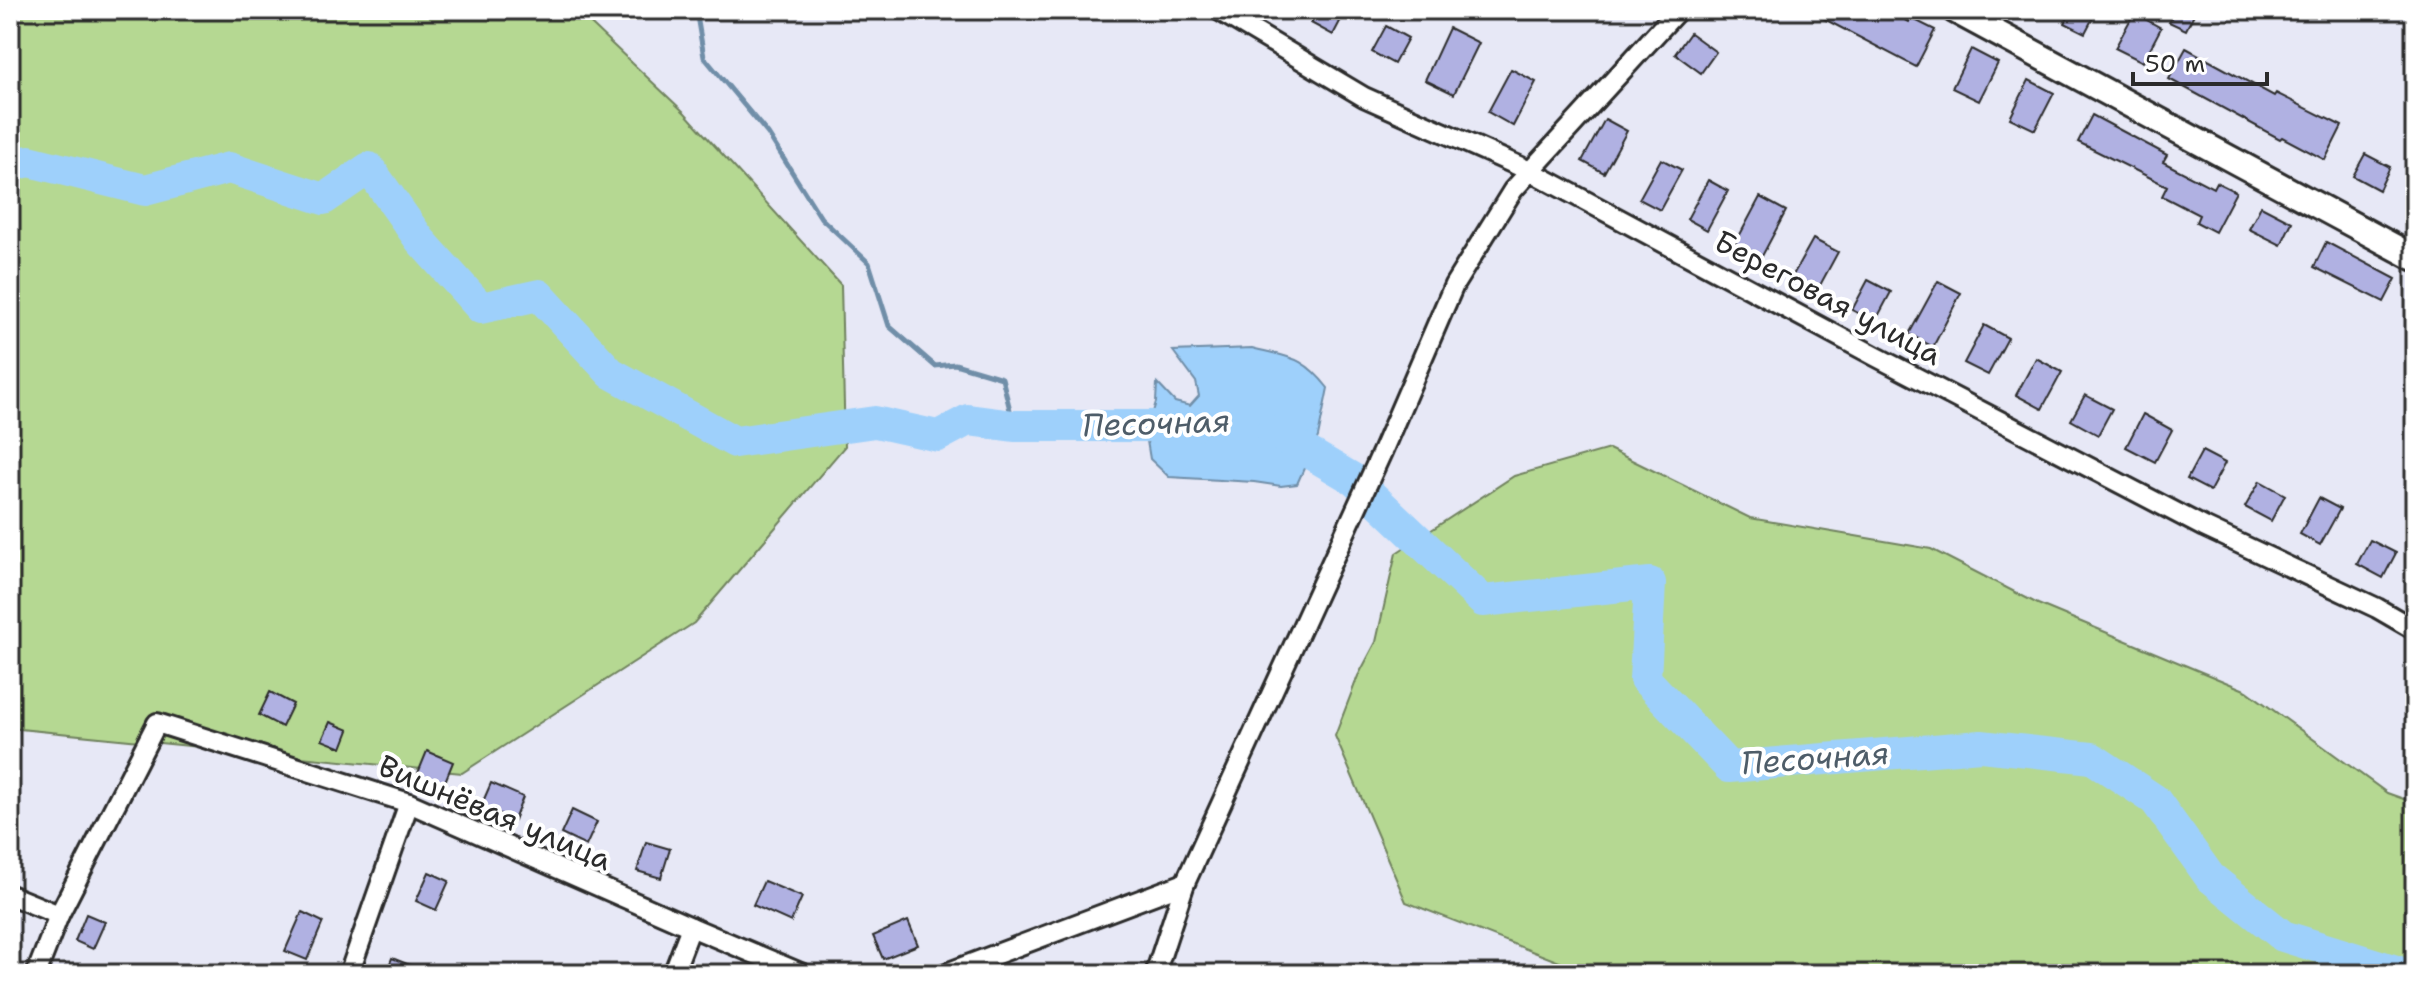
<svg xmlns="http://www.w3.org/2000/svg" width="2425" height="984" font-family="'Shantell Sans',sans-serif">
	<style>
		.green { fill: #b5d892; stroke: #70825e; stroke-width: 2 }
		.water { fill: #9ed0fb; stroke: #708ea8; stroke-width: 2 }
		.lines { fill: none; stroke-linecap: round; stroke-linejoin: round }
		.stream { stroke: #708ea8; stroke-width: 5 }
		.river { stroke: #9ed0fb; stroke-width: 32 }
		.building { fill: #b0b1e2; stroke: #2b2b2b; stroke-width: 2 }
		.street-casing { stroke: #2b2b2b; stroke-width: 24 }
		.secondary-casing { stroke: #2b2b2b; stroke-width: 30 }
		.street { stroke: #fff; stroke-width: 18 }
		.secondary { stroke: #fff; stroke-width: 24 }
		.labels { text-anchor: middle; stroke-width: 8; stroke-linejoin: round; paint-order: stroke }
		.street-label { font-size: 30px; fill: #2b2b2b; stroke: #fff }
		.water-label { font-size: 32px; font-style: italic; fill: #4e5d69; stroke: #fff }
	</style>
	<rect width="100%" height="100%" fill="#e7e8f6"/>
	<filter id="ink" filterUnits="userSpaceOnUse"><feTurbulence type="fractalNoise" baseFrequency=".0125" numOctaves="2"/><feDisplacementMap in="SourceGraphic" scale="16" xChannelSelector="R" yChannelSelector="G"/><feConvolveMatrix kernelMatrix="1 2 1 2 8 2 1 2 1" color-interpolation-filters="sRGB"/></filter>
	<g filter="url(#ink)">
		<!-- green -->
		<g class="green">
			<polygon points="10,10 576,10 685,113 841,285 845,446 694,623 462,773 10,728"/>
			<polygon points="1609,449 1750,518 1931,549 2038,604 2247,691 2387,793 2415,803 2415,974 1590,974 1406,902 1335,736 1358,676 1376,642 1396,553 1514,476"/>
		</g>
		<!-- water -->
		<path class="water" d="M1252 348C1290 358 1302 355 1328 388L1318 437 1297 484 1281 486 1254 482 1169 477 1150 459 1146 435 1156 402 1157 383 1175 402 1190 406 1199 396 1196 382 1173 351Z"/>
		<g class="lines">
			<!-- stream -->
			<polyline class="stream" points="696,10 704,57 768,134 821,218 869,263 889,326 935,366 955,364 1002,378 1014,426"/>
			<!-- river -->
			<g class="river">
				<polyline points="10,166 29,161 145,190 229,168 324,199 369,168 420,240 481,308 539,295 611,373 735,442 875,422 938,436 968,420 1014,426 1193,426"/>
				<polyline points="1272,431 1355,480 1483,601 1650,583 1645,679 1729,767 1981,746 2092,758 2155,800 2210,877 2283,936 2406,974"/>
			</g>
		</g>
		<!-- building -->
		<g class="building">
			<polygon points="1318,10 1346,10 1333,35 1311,23"/>
			<polygon points="1807,10 1887,10 1909,22 1911,18 1935,30 1916,67"/>
			<polygon points="2072,10 2097,10 2085,33 2065,23"/>
			<polygon points="2175,10 2196,10 2186,30 2169,22"/>
			<polygon points="2134,13 2161,28 2143,62 2115,48"/>
			<polygon points="1386,26 1408,38 1394,64 1372,52"/>
			<polygon points="1449,28 1479,43 1454,94 1425,80"/>
			<polygon points="1690,33 1716,52 1701,73 1675,54"/>
			<polygon points="2186,48 2274,96 2276,93 2342,126 2325,160 2282,137 2280,139 2169,79"/>
			<polygon points="1971,49 1998,63 1979,101 1952,88"/>
			<polygon points="1511,69 1536,82 1513,126 1488,112"/>
			<polygon points="2029,80 2054,93 2035,130 2010,118"/>
			<polygon points="2092,115 2167,155 2163,162 2213,188 2216,182 2236,192 2215,232 2196,222 2199,215 2162,196 2167,186 2078,142"/>
			<polygon points="1605,119 1627,131 1604,173 1582,161"/>
			<polygon points="2365,154 2390,167 2379,190 2353,176"/>
			<polygon points="1661,159 1682,170 1660,210 1639,199"/>
			<polygon points="1708,180 1728,191 1707,230 1687,219"/>
			<polygon points="1760,197 1786,211 1761,258 1735,244"/>
			<polygon points="2261,206 2292,222 2281,245 2249,229"/>
			<polygon points="1813,239 1838,252 1818,289 1793,275"/>
			<polygon points="2326,242 2396,279 2384,302 2314,267"/>
			<polygon points="1868,280 1891,292 1875,322 1852,310"/>
			<polygon points="1938,281 1961,293 1933,347 1909,334"/>
			<polygon points="1984,325 2008,338 1988,375 1964,363"/>
			<polygon points="2036,358 2062,372 2042,409 2016,395"/>
			<polygon points="2085,395 2112,409 2098,435 2071,420"/>
			<polygon points="2143,414 2172,430 2155,462 2126,447"/>
			<polygon points="2202,451 2225,463 2210,491 2187,479"/>
			<polygon points="2260,481 2285,495 2271,521 2245,507"/>
			<polygon points="2319,498 2340,509 2320,545 2300,534"/>
			<polygon points="2370,540 2396,553 2383,578 2357,564"/>
			<polygon points="270,692 293,704 282,727 259,715"/>
			<polygon points="330,722 349,730 342,748 322,740"/>
			<polygon points="427,751 453,762 440,794 414,783"/>
			<polygon points="491,783 523,797 514,820 481,806"/>
			<polygon points="572,810 597,822 586,846 561,834"/>
			<polygon points="646,842 670,849 661,878 637,871"/>
			<polygon points="429,872 449,881 436,910 416,901"/>
			<polygon points="764,881 802,897 791,922 753,905"/>
			<polygon points="302,912 323,922 307,960 285,951"/>
			<polygon points="86,914 105,922 93,949 75,941"/>
			<polygon points="908,921 918,945 883,959 873,936"/>
			<polygon points="392,958 430,973 430,974 386,974"/>
		</g>
		<g class="lines">
			<defs>
				<g id="street">
					<polyline points="1218,10 1364,97 1530,171 1875,356 2204,527 2377,608 2415,630"/>
					<polyline points="10,895 59,915"/>
					<polyline points="36,974 59,915 157,723 409,803 691,927 803,974"/>
					<polyline points="349,974 409,803"/>
					<polyline points="673,974 691,927"/>
					<polyline points="944,974 1185,883"/>
					<polyline points="1155,974 1185,883 1382,452 1454,285 1513,190 1678,10"/>
				</g>
				<polyline id="secondary" points="1954,10 2415,258"/>
			</defs>
			<!-- street casing -->
			<use href="#street" class="street-casing"/>
			<!-- secondary casing -->
			<use href="#secondary" class="secondary-casing"/>
			<!-- street -->
			<use href="#street" class="street"/>
			<!-- secondary -->
			<use href="#secondary" class="secondary"/>
		</g>
	</g>
	<g class="labels">
		<!-- street labels -->
		<g class="street-label">
			<text transform="translate(1828 298) rotate(28)" y="10">Береговая улица</text>
			<text transform="translate(495 813) rotate(23)" y="10">Вишнёвая улица</text>
		</g>
		<!-- water labels -->
		<g class="water-label">
			<text transform="translate(1156 423) rotate(-2)" y="11">Песочная</text>
			<text transform="translate(1815 758) rotate(-4)" y="11">Песочная</text>
		</g>
	</g>
	<!-- margin -->
	<rect width="2425" height="984" fill="none" stroke="#fff" stroke-width="40"/>
	<rect x="20" y="20" width="2385" height="944" fill="none" stroke="#2b2b2b" stroke-width="3" filter="url(#ink)"/>
	<!-- scale -->
	<path d="M2133 72v12h134v-12" fill="none" stroke="#2b2b2b" stroke-width="4"/>
	<text x="2145" y="72" font-size="24" fill="#2b2b2b" stroke="#ffffff" stroke-width="6" paint-order="stroke">50 m</text>
</svg>
